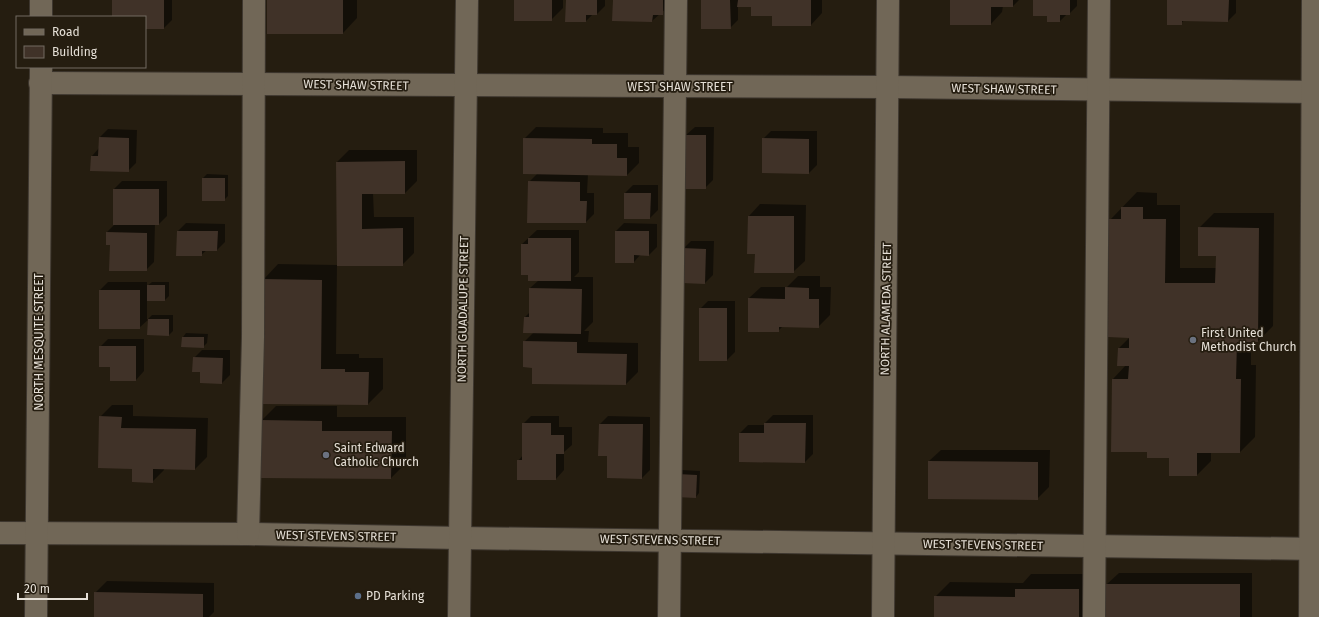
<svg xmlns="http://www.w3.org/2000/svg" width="1319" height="617" font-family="'Fira Sans',sans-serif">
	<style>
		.shadow { fill: #0007 }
		.building { fill: #403228 }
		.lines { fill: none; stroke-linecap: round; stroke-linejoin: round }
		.minor-casing { stroke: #3e372f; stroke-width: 24 }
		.minor { stroke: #716757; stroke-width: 22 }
		.worship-dot { fill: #6b7280; stroke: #251d10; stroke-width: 1.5 }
		.service-dot { fill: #5c6f8a; stroke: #251d10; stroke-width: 1.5 }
		.labels { text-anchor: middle; stroke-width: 3.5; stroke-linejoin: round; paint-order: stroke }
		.street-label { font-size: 12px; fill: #e6e0d7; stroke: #251d10 }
		.poi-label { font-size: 12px; fill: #e6e0d7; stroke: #251d10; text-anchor: start }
	</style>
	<rect width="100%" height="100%" fill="#251d10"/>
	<!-- shadow -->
	<g class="shadow">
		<polygon points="113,0 172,0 172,20 164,28 145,28 145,17 113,17"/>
		<polygon points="268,0 357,0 357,18 343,33"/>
		<polygon points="515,0 563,0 563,8 551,20"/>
		<polygon points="567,0 605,0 605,6 597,14 593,14 586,21"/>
		<polygon points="614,0 670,0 670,5 652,21"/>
		<polygon points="702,0 822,0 822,13 811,25 773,15 752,6 738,6 738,20 730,28"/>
		<polygon points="951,0 1019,0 1013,6 1003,6 1002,12 991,24"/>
		<polygon points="1034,0 1077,0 1077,6 1069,14 1067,14 1060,21 1048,15"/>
		<polygon points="1168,0 1236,0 1236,13 1228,21 1184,20 1181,24"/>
		<polygon points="536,127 603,128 603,133 628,133 628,147 639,147 639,163 627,175 588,174 587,193 594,193 594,214 586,222 529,182 537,174 524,139"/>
		<polygon points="695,127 714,127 713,180 705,188 686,135"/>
		<polygon points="108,129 137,130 136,163 128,171 91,170 92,156 99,148 100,137"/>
		<polygon points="771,131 817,131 817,165 809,173 763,139"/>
		<polygon points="349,150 417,150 417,181 405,193 373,193 374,217 414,217 414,253 402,265 338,265 337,162"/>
		<polygon points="207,174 228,175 228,196 224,200 203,178"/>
		<polygon points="122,181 167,181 167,216 159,224 155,224 154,262 146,270 111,244 107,232 115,224 114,189"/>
		<polygon points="633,185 658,185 658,210 650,218 625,218 625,193"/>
		<polygon points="1137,192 1157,193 1157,205 1180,205 1180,268 1216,268 1217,255 1199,228 1214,213 1274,213 1273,326 1258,341 1251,341 1251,365 1256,365 1255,437 1240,452 1211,452 1211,461 1197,475 1170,457 1148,451 1113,379 1126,365 1119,348 1130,337 1110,220"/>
		<polygon points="760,204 806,205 805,261 793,272 756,253 749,216"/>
		<polygon points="186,223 225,224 225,242 217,250 207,250 201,255 178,231"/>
		<polygon points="624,223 657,224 657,247 649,255 641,254 634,262 616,231"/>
		<polygon points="537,230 579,230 579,272 574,277 593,277 593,322 584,331 589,331 588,342 638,343 638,372 626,384 533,367 524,342 534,332 525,317 530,312 530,288 539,280 522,244"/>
		<polygon points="691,241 714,241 713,275 705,283 683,282 683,249"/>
		<polygon points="278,264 337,265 336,354 359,354 359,358 383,358 383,389 368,404 263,403 264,279"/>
		<polygon points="798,276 820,276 820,287 831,287 830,315 818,327 783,326 778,331 749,298 761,287 787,287"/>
		<polygon points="108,282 147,282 147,286 152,282 169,282 169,296 165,300 147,300 147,320 152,315 173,315 173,331 169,335 149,319 139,328 100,290"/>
		<polygon points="708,301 735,301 735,352 727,360 700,309"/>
		<polygon points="186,333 208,334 207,343 203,347 183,337"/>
		<polygon points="108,339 144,339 144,371 136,380 111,380 111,366 100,347"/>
		<polygon points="202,350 230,350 230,375 222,383 201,371 194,358"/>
		<polygon points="112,405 133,405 133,416 208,418 207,457 195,469 164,468 164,470 152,482 133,468 100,417"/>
		<polygon points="276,406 337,406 337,417 406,417 406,463 391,478 261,421"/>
		<polygon points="773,415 813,415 813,454 805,462 740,461 740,433 748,425 765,425 765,423"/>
		<polygon points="531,416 559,416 559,427 572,427 572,445 564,452 564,470 556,479 518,461 523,455 523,424"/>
		<polygon points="608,416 650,417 650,470 642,478 608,455 600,424"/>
		<polygon points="941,450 1050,450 1049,487 1037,499 929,461"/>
		<polygon points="682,470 700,471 699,493 696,497 678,474"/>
		<polygon points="1119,573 1252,573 1252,617 1107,617 1107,584"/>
		<polygon points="1031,574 1094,574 1093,617 935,617 935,597 950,582 1023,583"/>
		<polygon points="107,581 214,583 214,612 209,617 95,617 95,593"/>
	</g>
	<!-- building -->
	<g class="building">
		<polygon points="112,0 164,0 164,29 145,29 145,17 112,17"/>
		<rect x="267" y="0" width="76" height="34"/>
		<rect x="514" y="0" width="38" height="21"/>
		<polygon points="566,0 597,0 597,15 586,15 586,22 565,22"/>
		<polygon points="613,0 663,0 663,15 653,15 652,22 612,21"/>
		<polygon points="701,0 730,0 731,29 701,29"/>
		<polygon points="738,0 811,0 811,26 772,26 772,16 751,16 751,7 737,7"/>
		<polygon points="950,0 1013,0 1013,7 991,7 991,25 950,25"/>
		<polygon points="1033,0 1070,0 1070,15 1060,15 1060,22 1047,22 1047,16 1033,16"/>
		<polygon points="1167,0 1229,0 1228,22 1182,21 1182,25 1167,25"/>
		<rect x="685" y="135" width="21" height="54"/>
		<polygon points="99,137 129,138 129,172 90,171 91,156 98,156"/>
		<polygon points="523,138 592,139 592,144 617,144 617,158 627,158 627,176 523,174"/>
		<polygon points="762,138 809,139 809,174 762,173"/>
		<polygon points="405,161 405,194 362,194 362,229 403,228 403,266 337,266 336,162"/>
		<rect x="202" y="178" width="23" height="23"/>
		<polygon points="528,181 580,182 580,201 587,201 586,223 527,223"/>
		<rect x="113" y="189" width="46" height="36"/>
		<polygon points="624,193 651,193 650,219 624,219"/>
		<polygon points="1121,207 1143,207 1143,219 1166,219 1165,283 1215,283 1216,256 1198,256 1198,227 1259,228 1258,342 1237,342 1236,379 1241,379 1240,453 1197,453 1197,476 1169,476 1169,458 1147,458 1147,452 1111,452 1112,379 1128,379 1129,366 1117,366 1118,348 1129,348 1129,338 1108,337 1109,219 1121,219"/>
		<polygon points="748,216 794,216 794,273 754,273 755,254 747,254"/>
		<polygon points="177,231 218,231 217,251 202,251 202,256 176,256"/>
		<polygon points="615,231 649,231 649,256 634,255 634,263 615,263"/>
		<polygon points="106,232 147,233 147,271 109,271 110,245 106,245"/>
		<polygon points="528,238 571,238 571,281 528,281 528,275 521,275 521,244 528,244"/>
		<polygon points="682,248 706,249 705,284 682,283"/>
		<polygon points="263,279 322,280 321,369 345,369 345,372 369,372 368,405 262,404"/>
		<rect x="147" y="285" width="18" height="16"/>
		<polygon points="785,287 809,288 809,299 819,299 819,328 779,327 779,332 748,332 748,298 785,299"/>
		<polygon points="529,288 582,289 581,334 523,333 524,317 529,317"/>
		<rect x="99" y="290" width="41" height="39"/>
		<rect x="699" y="308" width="28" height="53"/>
		<polygon points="148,319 169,319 169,336 147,335"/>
		<polygon points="182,337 204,337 204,348 181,347"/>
		<polygon points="523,341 577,342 577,353 627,354 626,385 532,384 532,368 523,367"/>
		<polygon points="99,346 136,346 136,381 110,381 110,367 99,367"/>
		<polygon points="193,357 223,358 222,384 200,383 200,372 192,372"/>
		<polygon points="99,416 122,417 121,428 196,429 195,470 153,469 153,483 132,482 132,469 98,468"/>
		<polygon points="260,420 322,421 322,431 392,431 391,479 260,478"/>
		<polygon points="522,423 551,423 551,435 564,435 564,454 556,454 556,480 517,480 517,460 522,460"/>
		<polygon points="764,423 806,423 805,463 739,462 739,433 764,433"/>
		<polygon points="599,424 643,424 642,479 607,478 607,456 598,456"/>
		<polygon points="928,461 1038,462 1038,500 928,499"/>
		<polygon points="677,474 697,475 696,498 676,497"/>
		<rect x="1106" y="584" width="134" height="33"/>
		<polygon points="1015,589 1079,589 1079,617 934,617 934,596 1015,597"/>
		<polygon points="94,592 203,594 203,617 94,617"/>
	</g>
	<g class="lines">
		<defs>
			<g id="minor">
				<polyline points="41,17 41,0"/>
				<polyline points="40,83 887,87 1319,92"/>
				<polyline points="0,533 248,534 460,538 1319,549"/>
				<polyline points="248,534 253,337 254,0"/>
				<polyline points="36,617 41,67"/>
				<polyline points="459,617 467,0"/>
				<polyline points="669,617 676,0"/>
				<polyline points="883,617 888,0"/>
				<polyline points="1094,617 1099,0"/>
				<polyline points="1310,617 1313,0"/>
			</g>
		</defs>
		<!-- minor casing -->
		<use href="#minor" class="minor-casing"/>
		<!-- minor -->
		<use href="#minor" class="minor"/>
	</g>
	<!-- markers -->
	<g class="worship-dot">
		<circle cx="1193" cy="340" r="4"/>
		<circle cx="326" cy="455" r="4"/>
	</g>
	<circle class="service-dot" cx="358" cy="596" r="4"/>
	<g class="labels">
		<!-- street labels -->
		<g class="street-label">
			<text transform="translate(356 85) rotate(1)" y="4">WEST SHAW STREET</text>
			<text x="680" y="91">WEST SHAW STREET</text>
			<text transform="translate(1004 89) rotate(1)" y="4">WEST SHAW STREET</text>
			<text transform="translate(463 309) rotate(-89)" y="4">NORTH GUADALUPE STREET</text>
			<text transform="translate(886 309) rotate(-89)" y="4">NORTH ALAMEDA STREET</text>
			<text transform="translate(39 342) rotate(-90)" y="4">NORTH MESQUITE STREET</text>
			<text transform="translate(336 536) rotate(1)" y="4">WEST STEVENS STREET</text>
			<text transform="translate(660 540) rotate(1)" y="4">WEST STEVENS STREET</text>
			<text transform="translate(983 545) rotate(1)" y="4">WEST STEVENS STREET</text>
		</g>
		<!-- poi labels -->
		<g class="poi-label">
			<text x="1201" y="337">First United<tspan x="1201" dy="14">Methodist Church</tspan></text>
			<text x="334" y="452">Saint Edward<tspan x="334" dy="14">Catholic Church</tspan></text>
			<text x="366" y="600">PD Parking</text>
		</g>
	</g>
	<!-- legend -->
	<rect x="16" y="16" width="130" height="52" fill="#251d10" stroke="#726b60"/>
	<rect x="24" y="29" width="20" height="6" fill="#716757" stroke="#726b60"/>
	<text x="52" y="36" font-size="12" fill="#e6e0d7">Road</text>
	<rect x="24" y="46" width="20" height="12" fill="#403228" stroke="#726b60"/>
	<text x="52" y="56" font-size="12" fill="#e6e0d7">Building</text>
	<!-- scale -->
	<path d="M18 593v6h69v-6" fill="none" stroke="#e6e0d7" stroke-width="2"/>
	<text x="24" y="593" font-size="12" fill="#e6e0d7" stroke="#251d10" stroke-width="3" paint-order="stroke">20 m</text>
</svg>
